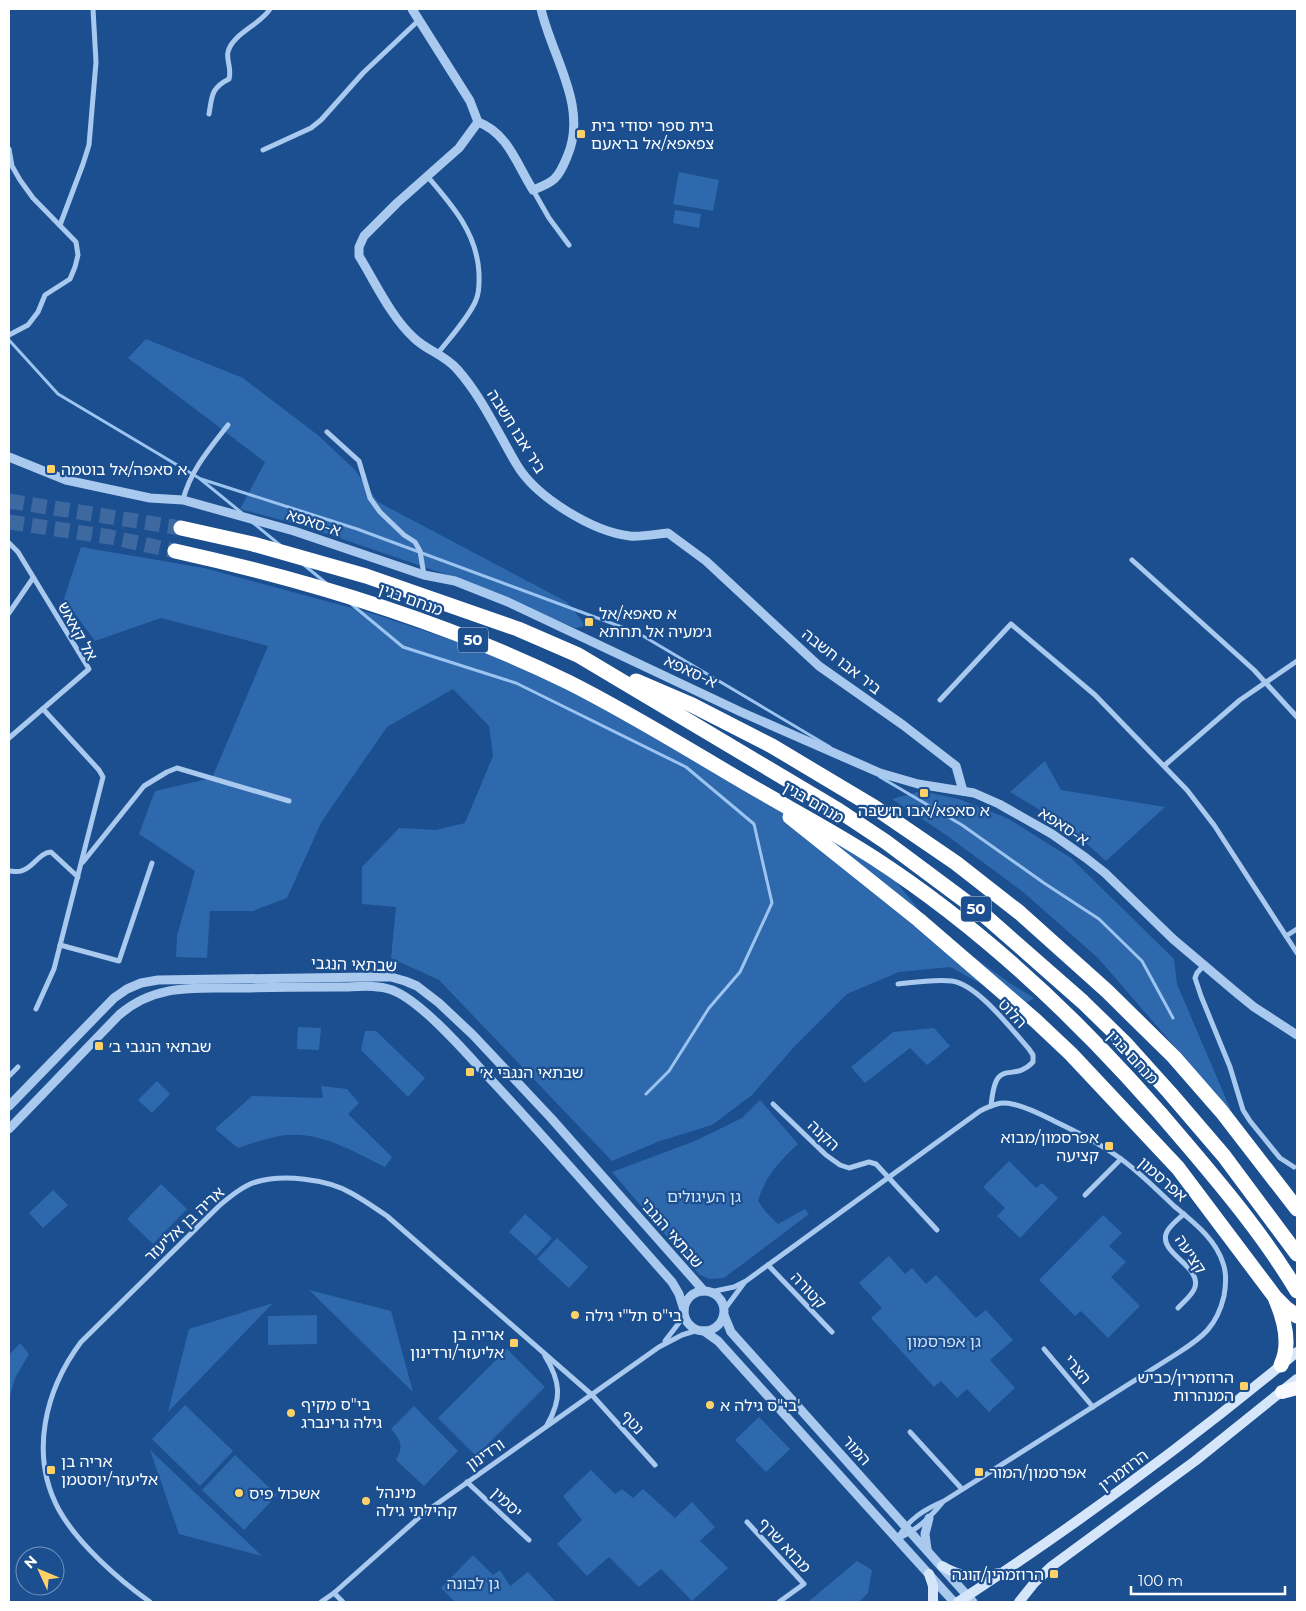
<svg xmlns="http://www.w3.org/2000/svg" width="1306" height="1611" font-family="Montserrat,'Noto Sans Hebrew',sans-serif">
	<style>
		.green { fill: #2e69ad }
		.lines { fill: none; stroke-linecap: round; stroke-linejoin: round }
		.stream { stroke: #9cc4f0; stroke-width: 3 }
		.motorway-tunnel { stroke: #3d69a0; stroke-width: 15; stroke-dasharray: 15 8; stroke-linecap: butt }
		.minor { stroke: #a9c9ee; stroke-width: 5 }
		.tertiary { stroke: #a9c9ee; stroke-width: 9 }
		.secondary { stroke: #d6e6fa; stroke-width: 10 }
		.trunk { stroke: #f8faff; stroke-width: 14 }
		.motorway { stroke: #fff; stroke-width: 15 }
		.poi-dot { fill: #ffd166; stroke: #1b4f8f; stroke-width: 2 }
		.labels { text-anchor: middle; stroke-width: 4.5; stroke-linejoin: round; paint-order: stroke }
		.shield { fill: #1b4f8f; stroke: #bbcadd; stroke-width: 1 }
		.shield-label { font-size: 15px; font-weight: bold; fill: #fff }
		.poi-label { font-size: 16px; fill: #fff; stroke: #1b4f8f; text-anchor: start }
		.street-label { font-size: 16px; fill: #fff; stroke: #1b4f8f }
		.park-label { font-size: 16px; fill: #cfe3fa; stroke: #1b4f8f }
	</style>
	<rect width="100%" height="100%" fill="#1b4f8f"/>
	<!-- green -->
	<g class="green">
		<polygon points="679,172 719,180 713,211 673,204"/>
		<polygon points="675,210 701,214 699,228 673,223"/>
		<polygon points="146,339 243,378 319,436 354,469 378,502 567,602 586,626 575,628 468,582 304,526 240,509 265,462 128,358"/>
		<polygon points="81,547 204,568 374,614 500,656 626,719 875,856 933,927 1008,982 1034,998 1013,1011 989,988 950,967 899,972 847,994 794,1047 752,1095 712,1125 660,1141 612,1161 439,980 391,958 396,907 362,904 362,867 399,828 436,830 465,823 493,756 489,726 453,689 387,727 322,821 287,898 253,911 210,911 207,958 176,957 177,936 195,871 139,834 155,791 212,778 268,646 161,618 95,641 64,599"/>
		<path d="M1045 761 1061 790 1165 807 1106 861C1077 833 1045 812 1010 792Z"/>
		<polygon points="921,791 959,799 1009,819 1071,858 1174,959 1177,984 1232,1113 1098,958 1023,892 949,837 892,799"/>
		<polygon points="298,1027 321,1028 319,1050 297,1049"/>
		<polygon points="934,1028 950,1046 927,1065 910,1048 865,1083 851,1067 893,1032"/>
		<polygon points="365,1031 376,1031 425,1078 408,1097 361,1050"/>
		<polygon points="157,1081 170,1094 152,1113 138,1100"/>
		<path d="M321 1086 347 1089 359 1103 348 1114 392 1157 385 1167C353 1151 317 1129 279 1136 265 1139 251 1143 238 1148L215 1129 252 1096 323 1098Z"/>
		<path d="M760 1100 798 1144C778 1163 766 1175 758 1201L765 1211 778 1224 805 1209 809 1214 724 1278 709 1279 699 1274 612 1172 695 1141 742 1118Z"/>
		<polygon points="1009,1161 1036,1188 1042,1183 1058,1198 1020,1238 997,1216 1005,1208 983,1187"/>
		<polygon points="161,1184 187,1209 153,1244 127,1219"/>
		<polygon points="53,1190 68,1205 43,1228 29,1213"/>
		<polygon points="525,1214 552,1238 536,1256 509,1232"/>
		<polygon points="1103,1215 1122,1233 1109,1246 1126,1262 1111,1277 1140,1306 1108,1338 1081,1311 1075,1316 1039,1280"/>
		<polygon points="557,1238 588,1267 569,1288 537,1259"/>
		<polygon points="889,1256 905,1274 912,1268 926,1284 936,1275 976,1318 986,1310 1013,1340 990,1360 1015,1388 989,1412 967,1389 957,1398 941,1381 934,1387 871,1318 882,1308 859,1283"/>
		<polygon points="309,1290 391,1311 413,1392"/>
		<polygon points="273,1303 168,1412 189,1329"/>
		<polygon points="317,1315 317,1344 268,1345 268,1316"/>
		<polygon points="20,1343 29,1354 15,1378 9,1400 9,1355"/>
		<polygon points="507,1349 545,1387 476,1456 438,1418"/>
		<polygon points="185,1405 233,1451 200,1486 152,1439"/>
		<path d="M414 1406 458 1451 424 1486 396 1460C404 1446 401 1440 391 1429Z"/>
		<polygon points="759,1417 790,1449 766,1472 735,1440"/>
		<polygon points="150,1450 262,1556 179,1534"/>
		<polygon points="235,1455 277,1495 244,1530 202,1490"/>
		<polygon points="591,1470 615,1494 622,1489 633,1498 643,1489 675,1518 692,1502 715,1527 700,1541 728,1568 692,1601 661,1569 639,1587 609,1557 587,1576 557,1544 582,1520 563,1496"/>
		<polygon points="473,1555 493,1575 500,1570 510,1586 528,1572 556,1602 455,1602 441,1588"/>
		<polygon points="857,1561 872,1570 868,1593 859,1602 808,1602"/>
	</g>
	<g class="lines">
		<!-- stream -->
		<g class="stream">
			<polyline points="9,340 58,394 199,478 242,513"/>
			<polyline points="201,479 357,529 638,633 830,747"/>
			<polyline points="252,522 280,545"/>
			<polyline points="304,565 326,583"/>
			<polyline points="350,603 403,647 516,683 686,767 754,824 772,903 740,972 709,1008 669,1071 646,1094"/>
			<polyline points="880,777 962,825 1044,883 1099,919 1142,961 1173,1018"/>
		</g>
		<!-- motorway-tunnel -->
		<g class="motorway-tunnel">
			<polyline points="9,501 181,528"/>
			<polyline points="9,522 110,537 175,551"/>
		</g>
		<!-- minor -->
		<g class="minor">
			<path d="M209 114C212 96 211 88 229 79 232 68 226 60 228 52 232 34 260 25 270 9"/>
			<polyline points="9,149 12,166 20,180 33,198 76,242 78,255 75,267 70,279 45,295 38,312 28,325 9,335"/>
			<polyline points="263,150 311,128 321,120 363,73 419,20"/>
			<path d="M427 176C452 205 477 233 479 273 479 282 480 291 476 300 470 316 449 339 438 353"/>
			<polyline points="533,190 549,218 569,245"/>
			<polyline points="60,225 83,164 89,145 96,62 93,9"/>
			<polyline points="327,432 359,461 370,498 380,512 404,535 415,542 420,551 424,575"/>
			<path d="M183 500C190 471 210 448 228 425"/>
			<polyline points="9,543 18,552 89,669 9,738"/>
			<polyline points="1132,560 1254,670 1297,717"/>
			<polyline points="9,613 33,578"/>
			<polyline points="940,700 1011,624 1095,695 1187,790 1214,825 1297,953"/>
			<polyline points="1165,765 1240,700 1297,661"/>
			<polyline points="83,862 144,786 167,772 177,768 289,801"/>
			<path d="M9 871C12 871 18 872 21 871 34 868 38 853 51 852L78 877"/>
			<polyline points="1286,936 1297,929"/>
			<polyline points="60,945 119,961 152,863"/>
			<polyline points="1204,965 1197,973 1195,978 1201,996 1230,1067 1243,1110 1250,1121 1280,1158 1294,1167"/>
			<path d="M898 984C916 982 935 979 952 981 977 984 1012 1030 1029 1049L1033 1055V1062C1011 1085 996 1054 991 1106"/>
			<polyline points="36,1009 54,969 103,777 99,770 43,709"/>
			<polyline points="9,1076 18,1067"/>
			<polyline points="773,1104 826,1155 840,1165 849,1168 869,1162 876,1164 937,1230"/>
			<polyline points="1085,1195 1121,1159"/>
			<polyline points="768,1265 832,1332"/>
			<path d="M710 1292 734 1287 746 1281 980 1111C990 1106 1000 1101 1012 1104 1027 1107 1040 1114 1054 1121 1073 1130 1093 1140 1111 1152 1134 1167 1154 1187 1174 1206 1193 1222 1215 1238 1223 1263 1227 1274 1226 1285 1224 1296 1217 1326 1203 1337 1178 1353L944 1501C923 1510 909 1519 897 1539"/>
			<path d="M1178 1308C1183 1302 1193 1295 1195 1287 1201 1266 1160 1254 1166 1234 1168 1227 1178 1219 1184 1214"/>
			<polyline points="724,1310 744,1283"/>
			<polyline points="665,1341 685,1315"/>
			<polyline points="1044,1349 1093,1407"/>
			<path d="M545 1356C561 1382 562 1399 547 1425"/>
			<polyline points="910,1432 962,1489"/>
			<polyline points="467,1482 529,1540"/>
			<polyline points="747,1522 804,1584 779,1602"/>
			<path d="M897 1539C916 1531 929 1519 942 1503"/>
			<polyline points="334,1593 343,1602"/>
			<path d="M150 1602C119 1580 78 1544 59 1510 29 1455 45 1390 81 1342L220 1205C231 1196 243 1186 256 1182 283 1174 327 1179 351 1193 364 1200 375 1208 387 1216L592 1395 655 1465"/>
			<polyline points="321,1602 334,1593 424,1513 659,1347 682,1335 698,1330"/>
		</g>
		<!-- tertiary -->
		<g class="tertiary">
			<polyline points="412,9 470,101 478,122"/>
			<path d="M478 122 459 148 397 203 364 236 359 247V256C375 282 391 317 414 338 426 350 445 355 457 369 482 397 498 433 517 465 536 497 593 532 630 536 643 537 656 534 668 533L706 561 819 666 903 725 956 766 963 791"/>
			<path d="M478 122C508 133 517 165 533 190 554 182 558 179 567 157 589 107 552 57 541 9"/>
			<polyline points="9,457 66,480 150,498 183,500 294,531 424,575 455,581 508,602 741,712 880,773 918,784 974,793 999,804 1052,834 1086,858 1105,873 1173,939 1238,994 1254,1007 1297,1035"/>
			<polyline points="9,1106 114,998 127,989 141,983 158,980 370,977 391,977 405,981 417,986 439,1003 473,1035 551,1118 704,1291"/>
			<path d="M9 1129 119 1015C157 982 198 989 245 988 276 987 308 987 339 987 356 987 376 984 392 990 419 1000 460 1046 480 1068 546 1138 608 1210 672 1282L679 1294 684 1310"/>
			<circle cx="704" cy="1311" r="20"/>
			<polyline points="724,1315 731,1332 973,1602"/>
			<polyline points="704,1331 718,1341 954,1602"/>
			<polyline points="927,1549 925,1534 929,1518"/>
		</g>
		<!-- secondary -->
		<g class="secondary">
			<path d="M942 1566C962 1578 977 1578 1000 1573"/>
			<polyline points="929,1574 933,1586 933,1602"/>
			<path d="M958 1602C1076 1525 1189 1442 1297 1352"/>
			<polyline points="1019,1602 1035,1582 1052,1566 1195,1461 1297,1379"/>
		</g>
		<!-- trunk -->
		<polyline class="trunk" points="1282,1392 1297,1388"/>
		<!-- motorway -->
		<g class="motorway">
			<polyline points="181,528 253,544 366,576 518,629 578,655 838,810 886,842 984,915 1083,1002 1125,1043 1170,1093 1224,1156 1297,1254"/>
			<path d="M175 551C311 581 443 621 568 682 630 713 689 750 749 785 790 809 834 832 874 858 994 936 1098 1038 1189 1147 1228 1193 1266 1239 1297 1291"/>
			<polyline points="636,681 692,705 772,746 874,807 956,863 1020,913 1107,991 1174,1057 1222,1112 1297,1209"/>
			<polyline points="790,817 919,920 1036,1021 1071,1054 1178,1168 1275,1297 1287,1309 1297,1316"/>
			<path d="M1276 1300C1284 1319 1291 1345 1281 1365"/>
		</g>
	</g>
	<!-- markers -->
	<g class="poi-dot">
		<rect x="576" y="129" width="10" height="10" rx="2.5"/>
		<rect x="46" y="464" width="10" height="10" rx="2.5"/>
		<rect x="584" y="617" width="10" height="10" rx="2.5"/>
		<rect x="919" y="788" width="10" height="10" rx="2.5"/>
		<rect x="94" y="1041" width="10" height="10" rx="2.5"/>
		<rect x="465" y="1067" width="10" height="10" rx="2.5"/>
		<rect x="1104" y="1141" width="10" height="10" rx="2.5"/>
		<circle cx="575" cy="1315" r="5"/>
		<rect x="509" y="1338" width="10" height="10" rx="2.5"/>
		<rect x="1239" y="1381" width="10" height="10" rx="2.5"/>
		<circle cx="710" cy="1405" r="5"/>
		<circle cx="291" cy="1413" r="5"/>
		<rect x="46" y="1465" width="10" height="10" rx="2.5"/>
		<rect x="974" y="1467" width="10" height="10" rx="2.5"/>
		<circle cx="239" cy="1493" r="5"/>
		<circle cx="366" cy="1501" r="5"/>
		<rect x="1049" y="1569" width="10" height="10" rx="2.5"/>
	</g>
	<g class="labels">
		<!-- shield labels -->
		<g class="shield">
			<rect x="458" y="627.5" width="30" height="25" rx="4"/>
			<rect x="961" y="896.5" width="30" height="25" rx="4"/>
		</g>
		<g class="shield-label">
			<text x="473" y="645">50</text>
			<text x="976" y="914">50</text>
		</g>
		<!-- poi labels -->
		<g class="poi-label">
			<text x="591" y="131">בית ספר יסודי בית<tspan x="591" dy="18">צפאפא/אל בראעם</tspan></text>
			<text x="61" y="475">א סאפה/אל בוטמה</text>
			<text x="599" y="619">א סאפא/אל<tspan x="599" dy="18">ג׳מעיה אל תחתא</tspan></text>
			<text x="924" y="816" text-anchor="middle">א סאפא/אבו ח׳שבה</text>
			<text x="109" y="1052">שבתאי הנגבי ב׳</text>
			<text x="480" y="1078">שבתאי הנגבי א׳</text>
			<text x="1099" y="1143" text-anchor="end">אפרסמון/מבוא<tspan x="1099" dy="18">קציעה</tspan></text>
			<text x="585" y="1321">בי"ס תל"י גילה</text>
			<text x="504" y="1340" text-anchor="end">אריה בן<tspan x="504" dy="18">אליעזר/ורדינון</tspan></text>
			<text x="1234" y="1383" text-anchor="end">הרוזמרין/כביש<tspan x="1234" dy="18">המנהרות</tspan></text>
			<text x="301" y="1410">בי"ס מקיף<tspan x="301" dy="18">גילה גרינברג</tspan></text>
			<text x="720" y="1411">בי"ס גילה א'</text>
			<text x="61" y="1467">אריה בן<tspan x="61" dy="18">אליעזר/יוסטמן</tspan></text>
			<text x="989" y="1478">אפרסמון/המור</text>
			<text x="376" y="1498">מינהל<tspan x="376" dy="18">קהילתי גילה</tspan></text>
			<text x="249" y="1499">אשכול פיס</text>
			<text x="1044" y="1580" text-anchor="end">הרוזמרין/דוגה</text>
		</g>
		<!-- street labels -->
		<g class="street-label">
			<text transform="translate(517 431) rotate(58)" y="6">ביר אבו חשבה</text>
			<text transform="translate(314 522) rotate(18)" y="6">א-סאפא</text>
			<text transform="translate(411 599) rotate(20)" y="6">מנחם בגין</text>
			<text transform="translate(78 631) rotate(61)" y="6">אל קאאש</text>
			<text transform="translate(842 661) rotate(38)" y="6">ביר אבו חשבה</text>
			<text transform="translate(691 671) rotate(25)" y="6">א-סאפא</text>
			<text transform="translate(814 802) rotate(30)" y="6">מנחם בגין</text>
			<text transform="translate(1064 826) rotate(33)" y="6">א-סאפא</text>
			<text transform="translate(354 964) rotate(2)" y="6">שבתאי הנגבי</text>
			<text transform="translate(1013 1013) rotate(47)" y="6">הלוט</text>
			<text transform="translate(1133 1057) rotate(47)" y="6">מנחם בגין</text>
			<text transform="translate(824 1135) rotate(43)" y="6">הקנה</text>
			<text transform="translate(1163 1179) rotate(41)" y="6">אפרסמון</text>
			<text transform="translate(184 1224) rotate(-43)" y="6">אריה בן אליעזר</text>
			<text transform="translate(672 1233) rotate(49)" y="6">שבתאי הנגבי</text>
			<text transform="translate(1191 1254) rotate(57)" y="6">קציעה</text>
			<text transform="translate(809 1290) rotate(47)" y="6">קטורה</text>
			<text transform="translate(1078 1369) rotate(50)" y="6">הצרי</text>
			<text transform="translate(633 1422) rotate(48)" y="6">נטף</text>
			<text transform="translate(857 1450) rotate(48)" y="6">המור</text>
			<text transform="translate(485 1454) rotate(-35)" y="6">ורדינון</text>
			<text transform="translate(1123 1470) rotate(-37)" y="6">הרוזמרין</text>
			<text transform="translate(507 1502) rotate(43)" y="6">יסמין</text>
			<text transform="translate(785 1545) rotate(47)" y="6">מבוא שרף</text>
		</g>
		<!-- park labels -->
		<g class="park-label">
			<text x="704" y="1202">גן העיגולים</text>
			<text x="944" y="1347">גן אפרסמון</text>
			<text x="473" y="1589">גן לבונה</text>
		</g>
	</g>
	<!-- border -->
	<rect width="1306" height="1611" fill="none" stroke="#ffffff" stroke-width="20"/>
	<!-- north arrow -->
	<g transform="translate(40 1571) rotate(314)"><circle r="24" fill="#1b4f8f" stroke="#7695bc"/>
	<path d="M0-4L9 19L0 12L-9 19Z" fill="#ffd166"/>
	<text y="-8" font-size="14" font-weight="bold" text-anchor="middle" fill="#ffffff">N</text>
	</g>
	<!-- scale -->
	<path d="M1131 1586v8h154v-8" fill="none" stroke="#ffffff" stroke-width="2.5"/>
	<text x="1138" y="1586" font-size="15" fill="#ffffff" stroke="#1b4f8f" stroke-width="4" paint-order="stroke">100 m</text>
</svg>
